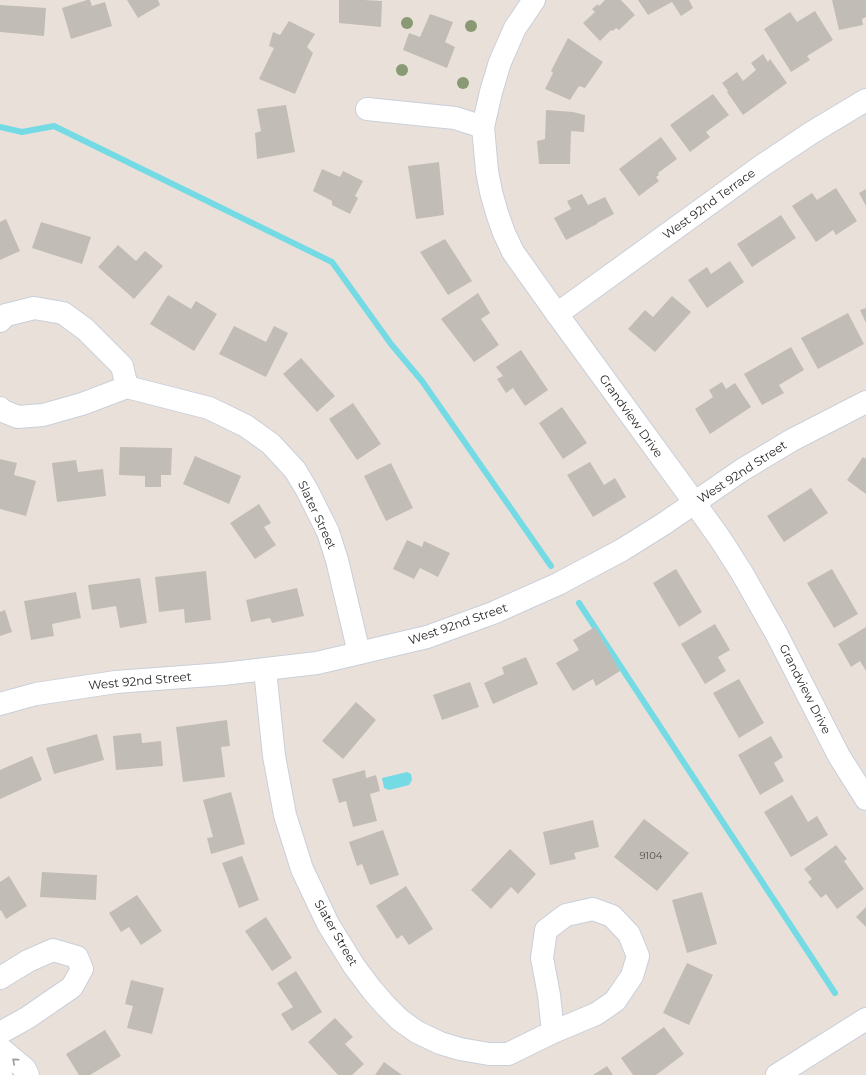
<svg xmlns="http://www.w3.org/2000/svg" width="866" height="1075" font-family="Montserrat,sans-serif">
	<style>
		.water { fill: #74dbe5 }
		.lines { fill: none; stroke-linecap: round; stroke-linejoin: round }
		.stream { stroke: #74dbe5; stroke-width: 6 }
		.building { fill: #c2bcb6 }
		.minor-casing { stroke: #c9cfd9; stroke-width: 24 }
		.tertiary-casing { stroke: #c9cfd9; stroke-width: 24 }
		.secondary-casing { stroke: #c9cfd9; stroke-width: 24 }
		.minor { stroke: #fff; stroke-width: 22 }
		.tertiary { stroke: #fff; stroke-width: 22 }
		.secondary { stroke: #fff; stroke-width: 22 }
		.tree { fill: #889973 }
		.oneway { stroke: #9e9e9e }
		.labels { text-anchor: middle; stroke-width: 3; stroke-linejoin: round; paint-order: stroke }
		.number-label { font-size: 10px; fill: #4e4d4c }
		.street-label { font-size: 12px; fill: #282828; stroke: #fff }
	</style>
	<rect width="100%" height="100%" fill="#eae0da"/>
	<!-- water -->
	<polygon class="water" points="407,772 411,774 412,780 409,785 389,790 384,788 382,778"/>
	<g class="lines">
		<!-- stream -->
		<g class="stream">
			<polyline points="0,127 22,132 54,126 332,262 391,344 422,381 551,566"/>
			<polyline points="579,603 835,993"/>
		</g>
	</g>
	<!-- building -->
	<g class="building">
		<polygon points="87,0 90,0 92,6 105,2 112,26 71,39 62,8"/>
		<polygon points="127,0 158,0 160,5 138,18"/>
		<polygon points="339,0 364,0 382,1 381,27 339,23"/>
		<polygon points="605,0 621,0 635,15 619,30 616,28 613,31 611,30 600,41 583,23 595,12 592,9 598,4 599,6"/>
		<polygon points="638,0 689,0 693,8 681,16 672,2 648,15"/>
		<polygon points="832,0 866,0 866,17 862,19 863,25 839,30"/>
		<polygon points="0,5 46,8 44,36 0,32"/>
		<polygon points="815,11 833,40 807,56 810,60 791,72 764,29 790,12 797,22"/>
		<polygon points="430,14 453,22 445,42 455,47 447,68 403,50 409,33 420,37"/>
		<polygon points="289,21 315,34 307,47 313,53 295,94 259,79 274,48 269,46 273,32 280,35"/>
		<polygon points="568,38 603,62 585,88 579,86 570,100 545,89 553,73 551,71"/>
		<polygon points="763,54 768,62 770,59 787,83 743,115 727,92 728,91 722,83 737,72 743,81 756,70 751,63"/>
		<polygon points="713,94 729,115 706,132 710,137 690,152 670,125"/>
		<polygon points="286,105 295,152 257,159 255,133 261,131 257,109"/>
		<polygon points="546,110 573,112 585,115 584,132 571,131 570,164 539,164 537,141 545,139"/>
		<polygon points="661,137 677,159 658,173 659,175 656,177 659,181 639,196 619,169"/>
		<polygon points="439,162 444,215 416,219 408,166"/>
		<polygon points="322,169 340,177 343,171 363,181 355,196 358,198 350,214 332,205 332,201 313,191"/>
		<polygon points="836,188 857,221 836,235 833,230 816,242 792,206 812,193 817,200"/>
		<polygon points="866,189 866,206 859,193"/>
		<polygon points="582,194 588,205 605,197 614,214 597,223 597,224 566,240 554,218 571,209 567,201"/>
		<polygon points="781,215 796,238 752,267 737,244"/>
		<polygon points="6,219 20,251 0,260 0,222"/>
		<polygon points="41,222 91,237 82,264 32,248"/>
		<polygon points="445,239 472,281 448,295 420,252"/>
		<polygon points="118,245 136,261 145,251 163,266 134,299 98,267"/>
		<polygon points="730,261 744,282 707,308 688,280 707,267 711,274"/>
		<polygon points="478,293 490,313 481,319 499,345 474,362 441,319"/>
		<polygon points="168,295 191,309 196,301 217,314 194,351 150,324"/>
		<polygon points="672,296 691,312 655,352 628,329 645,310 653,317"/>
		<polygon points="866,308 866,323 860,310"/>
		<polygon points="848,313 864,344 818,369 801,338"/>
		<polygon points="234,326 266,342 274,326 288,333 266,377 219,354"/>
		<polygon points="791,347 804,370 779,385 784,393 762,405 744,374"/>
		<polygon points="521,350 548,390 525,406 513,388 506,393 497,379 503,376 496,367"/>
		<polygon points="301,358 335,396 317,412 283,374"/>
		<polygon points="722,382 726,389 735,383 751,407 710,434 695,409 713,397 709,390"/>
		<polygon points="353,403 381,444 357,460 329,419"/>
		<polygon points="562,407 587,443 563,459 539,423"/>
		<polygon points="120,447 172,448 171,475 161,475 161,487 145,487 145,476 119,475"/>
		<polygon points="195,456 241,476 229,504 183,484"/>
		<polygon points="863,457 866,459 866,494 847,480"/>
		<polygon points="0,459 17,463 14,475 36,481 26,516 0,509"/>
		<polygon points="76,460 78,472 103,469 106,496 57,502 52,463"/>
		<polygon points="590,462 604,485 615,478 626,497 593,517 567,475"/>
		<polygon points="391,463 413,508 386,521 364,476"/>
		<polygon points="811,488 828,513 784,542 767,516"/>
		<polygon points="259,504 271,523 264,527 276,545 255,559 230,523"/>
		<polygon points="407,540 422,547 424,541 450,553 438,577 420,568 414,579 393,569"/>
		<polygon points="676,569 702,612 679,627 653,583"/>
		<polygon points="832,569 858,614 834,628 807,583"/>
		<polygon points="206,571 211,620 185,623 184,609 159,612 155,577"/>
		<polygon points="140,578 147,623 120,628 116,606 92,610 88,585"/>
		<polygon points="297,588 304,616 272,623 270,618 251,622 246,600"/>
		<polygon points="76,592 81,618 52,624 54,636 31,640 24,601"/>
		<polygon points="5,610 12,632 0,636 0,612"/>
		<polygon points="715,624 730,650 718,657 726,671 705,684 681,644"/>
		<polygon points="595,627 620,671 596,686 593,679 573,691 556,663 579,650 573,640"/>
		<polygon points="866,627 866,671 860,661 851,667 838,644"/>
		<polygon points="526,657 538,684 493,704 484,683 504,674 502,667"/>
		<polygon points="739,679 764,723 739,738 713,693"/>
		<polygon points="470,682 479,707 442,720 433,695"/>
		<polygon points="356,702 376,720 343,759 322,741"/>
		<polygon points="227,720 230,746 221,747 225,777 183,782 176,727"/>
		<polygon points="141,733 142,743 161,741 163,766 116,770 113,736"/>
		<polygon points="97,734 104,760 54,774 46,748"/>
		<polygon points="771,736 783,757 774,763 784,781 760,795 738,755"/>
		<polygon points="32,756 42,780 0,799 0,770"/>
		<polygon points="365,770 366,778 376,775 380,791 370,794 377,821 353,827 346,801 339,803 332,779"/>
		<polygon points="231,792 245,844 211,854 207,838 213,837 203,800"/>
		<polygon points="792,795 808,822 817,816 828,835 791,857 764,812"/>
		<polygon points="644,819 689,853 657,891 614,857"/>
		<polygon points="593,820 599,847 574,853 576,859 550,865 543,832"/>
		<polygon points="383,830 399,875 370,885 362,864 357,866 349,842"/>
		<polygon points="836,845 847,859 844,861 864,889 837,909 826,894 821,898 808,882 812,879 804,869"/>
		<polygon points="510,849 536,874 518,894 511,887 491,909 471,890"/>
		<polygon points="242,856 259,900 239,908 222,863"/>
		<polygon points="42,872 97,875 96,900 40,897"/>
		<polygon points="9,876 27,906 6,919 1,910 0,911 0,882"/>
		<polygon points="406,886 433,929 409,945 402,935 397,939 376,906"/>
		<polygon points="702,892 717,944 687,953 672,900"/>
		<polygon points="137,895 162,931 141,945 129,927 121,932 109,913"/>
		<polygon points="866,907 866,927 856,917"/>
		<polygon points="266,917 292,958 272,971 245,931"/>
		<polygon points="687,963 713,975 689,1025 663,1013"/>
		<polygon points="296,971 322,1012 292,1031 281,1014 293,1007 277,983"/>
		<polygon points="131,980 164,988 152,1034 127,1028 133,1006 125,1004"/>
		<polygon points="335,1018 353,1037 345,1044 364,1064 352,1075 338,1075 308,1042"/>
		<polygon points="664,1027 684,1054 656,1075 633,1075 621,1058"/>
		<polygon points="105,1030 121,1056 90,1075 79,1075 66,1054"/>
		<polygon points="384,1062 402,1075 375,1075"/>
		<polygon points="607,1066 613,1075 593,1075"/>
	</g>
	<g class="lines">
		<defs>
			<g id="minor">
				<polyline points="534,0 515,28 500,62 491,92 483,127 487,171 491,192 497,213 504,233 513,252 557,314 684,488 721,540 742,573 776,633 839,756 866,799"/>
				<polyline points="367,109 455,118 483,127"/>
				<polyline points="557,314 763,165 811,133 866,100"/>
				<polyline points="0,321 6,315 34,308 63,313 85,329 122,366 127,387"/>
				<polyline points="0,408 3,411 18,417 43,415 82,404 127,387 209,408 246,426 271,444 295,470 307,490 328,532 337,560 359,653"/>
				<polyline points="265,670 274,756 285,815 302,869 328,924 354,966 372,990 385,1005 400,1020 417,1032 440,1043 460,1049 489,1054 508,1054 553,1032 596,1014 615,1001 632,976 638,956 629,934 612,916 593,909 566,915 546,930 542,958 549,995 553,1032"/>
				<polyline points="0,704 36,694 116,682 223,674 317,663 427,637 493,613 558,584 622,550 665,523 742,470 792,440 866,402"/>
				<polyline points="0,978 28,961 53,950 77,957 82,969 72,987 27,1018 0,1033"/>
			</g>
			<polyline id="tertiary" points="777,1075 866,1019"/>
			<g id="secondary">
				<polyline points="0,1048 25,1069 28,1075"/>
				<polyline points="0,1071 1,1075"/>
			</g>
		</defs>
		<!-- minor casing -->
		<use href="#minor" class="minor-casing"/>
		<!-- tertiary casing -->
		<use href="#tertiary" class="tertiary-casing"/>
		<!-- secondary casing -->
		<use href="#secondary" class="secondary-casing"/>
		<!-- minor -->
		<use href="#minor" class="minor"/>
		<!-- tertiary -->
		<use href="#tertiary" class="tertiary"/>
		<!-- secondary -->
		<use href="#secondary" class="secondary"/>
	</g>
	<!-- trees -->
	<g class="tree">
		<circle cx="407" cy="23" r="6"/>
		<circle cx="471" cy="26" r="6"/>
		<circle cx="402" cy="70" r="6"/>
		<circle cx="463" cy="83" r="6"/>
	</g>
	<!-- one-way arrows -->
	<defs><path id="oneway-chevron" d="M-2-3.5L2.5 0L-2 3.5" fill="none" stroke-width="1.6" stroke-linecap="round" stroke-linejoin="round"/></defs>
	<use class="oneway" href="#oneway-chevron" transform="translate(15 1061) rotate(-140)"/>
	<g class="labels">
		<!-- number labels -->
		<g class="number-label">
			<text x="651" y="859">9104</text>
		</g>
		<!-- street labels -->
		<g class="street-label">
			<text transform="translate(709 204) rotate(-36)" y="4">West 92nd Terrace</text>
			<text transform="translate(631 416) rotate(54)" y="4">Grandview Drive</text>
			<text transform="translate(742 472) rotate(-33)" y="4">West 92nd Street</text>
			<text transform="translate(317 515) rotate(65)" y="4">Slater Street</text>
			<text transform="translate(458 624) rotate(-19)" y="4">West 92nd Street</text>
			<text transform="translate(140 681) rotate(-5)" y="4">West 92nd Street</text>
			<text transform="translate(805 689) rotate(63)" y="4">Grandview Drive</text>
			<text transform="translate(336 933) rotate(60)" y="4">Slater Street</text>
		</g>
	</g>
</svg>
